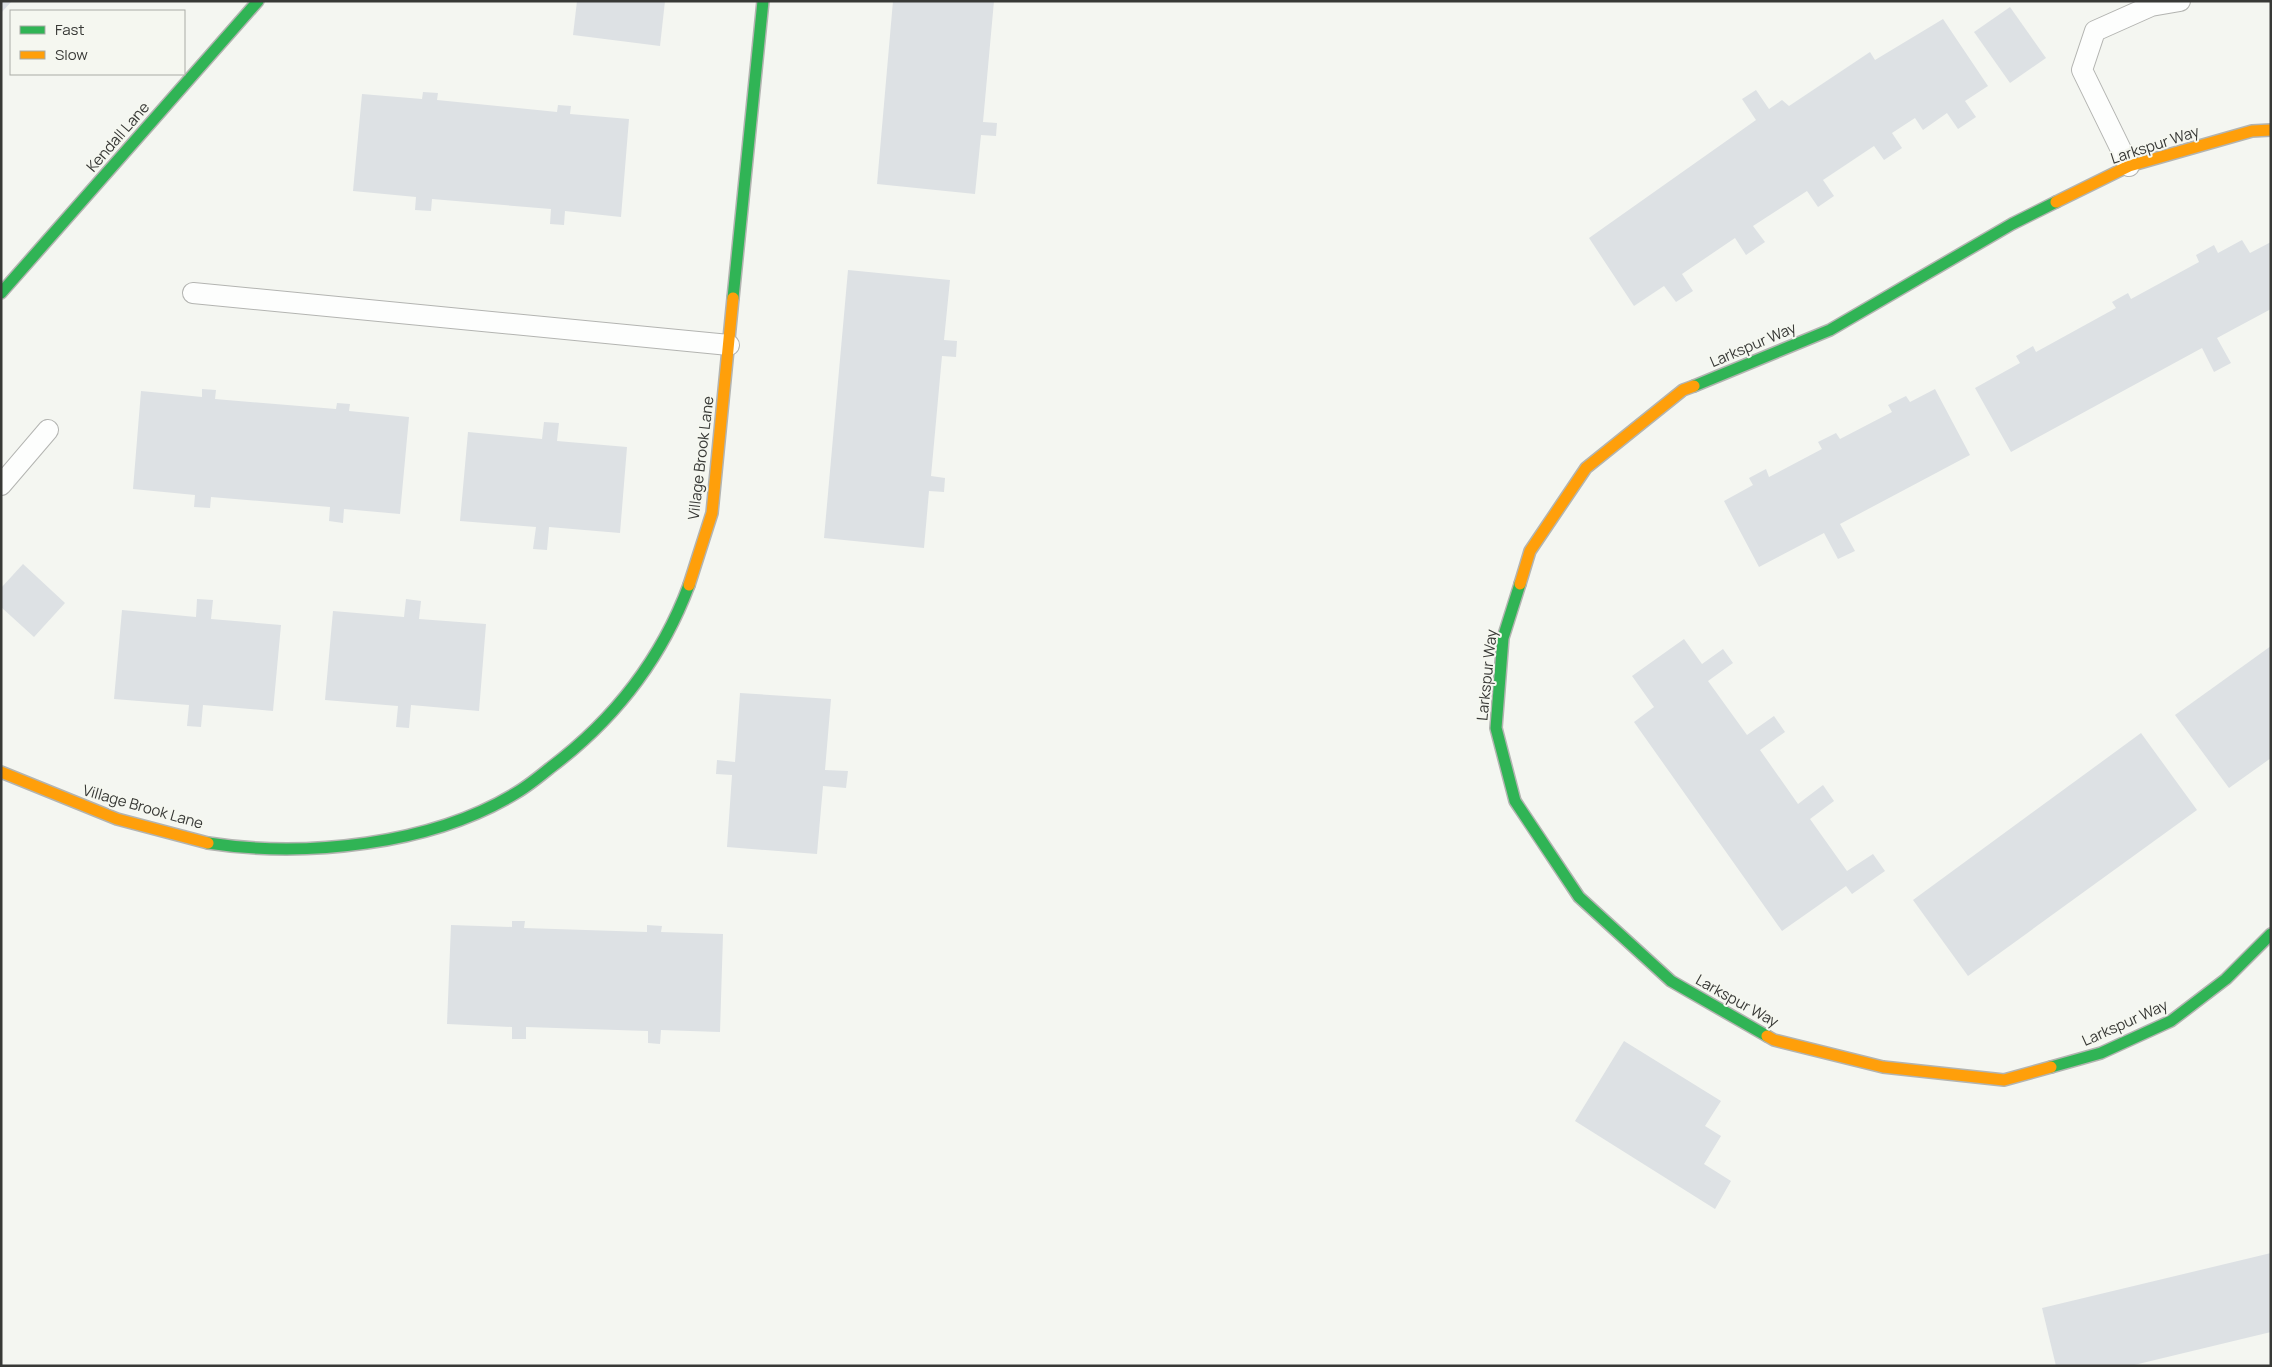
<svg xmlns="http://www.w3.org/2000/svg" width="2272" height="1367" font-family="Manrope,sans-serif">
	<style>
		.building { fill: #dde1e4 }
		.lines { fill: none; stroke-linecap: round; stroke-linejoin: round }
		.lane-casing { stroke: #b3b4b1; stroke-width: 22 }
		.fast-casing { stroke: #b3b4b1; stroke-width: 14 }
		.slow-casing { stroke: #b3b4b1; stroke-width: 14 }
		.lane { stroke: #fdfefd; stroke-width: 20 }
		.fast { stroke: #30b455; stroke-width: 11 }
		.slow { stroke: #ff9f0a; stroke-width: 11 }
		.labels { text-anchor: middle; stroke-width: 4; stroke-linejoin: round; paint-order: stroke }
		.street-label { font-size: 15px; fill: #383936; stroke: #f5f7f0 }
	</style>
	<rect width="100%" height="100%" fill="#f4f6f1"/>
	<!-- building -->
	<g class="building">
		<polygon points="1,1 12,1 1,13"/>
		<polygon points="577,1 665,1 660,46 573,35"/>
		<polygon points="893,1 994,1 983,122 997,123 996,136 981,135 975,194 877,184"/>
		<polygon points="2010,7 2046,58 2010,83 1974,32"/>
		<polygon points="1943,19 1988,86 1965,101 1976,117 1958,129 1947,113 1923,130 1915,118 1892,133 1902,148 1884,160 1874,146 1823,180 1834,196 1818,207 1807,191 1753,226 1765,242 1746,255 1735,238 1682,274 1693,291 1676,302 1664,286 1634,306 1589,238 1756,120 1742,99 1756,90 1769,109 1782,100 1789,106 1870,52 1875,60"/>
		<polygon points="423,92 438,93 437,100 557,112 558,105 571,106 570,114 629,119 621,217 565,211 564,225 550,224 551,209 432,199 431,211 415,210 416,197 353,191 362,94 422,99"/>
		<polygon points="2242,240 2250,253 2271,242 2271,309 2217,338 2231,363 2214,372 2202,348 2011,452 1975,388 2020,363 2016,356 2033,346 2036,352 2116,308 2112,302 2128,293 2131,299 2199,262 2196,255 2214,245 2218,253"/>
		<polygon points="848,270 950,280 944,340 957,341 956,357 942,356 931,476 945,478 944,492 929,491 924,548 824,538"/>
		<polygon points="202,389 216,390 215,399 336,409 337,403 350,404 349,411 409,417 400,514 344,509 343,523 329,521 330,507 211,497 210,508 194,507 195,495 133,489 141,391 202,397"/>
		<polygon points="1935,389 1970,455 1840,524 1855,551 1838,559 1824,533 1759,567 1724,501 1753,485 1749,478 1766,469 1769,477 1822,449 1818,442 1836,433 1840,439 1892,412 1888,405 1906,396 1910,402"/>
		<polygon points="544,422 559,423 557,441 627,447 620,533 549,527 547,550 533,549 536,527 460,521 468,432 542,439"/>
		<polygon points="23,564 65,603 34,637 1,607 1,588"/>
		<polygon points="197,599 213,600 211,619 281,625 273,711 203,705 201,727 187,726 189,705 114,699 122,610 196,617"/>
		<polygon points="406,599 421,601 419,619 486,624 479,711 411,705 409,728 396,727 398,706 325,700 333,611 404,617"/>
		<polygon points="1684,639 1702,664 1723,649 1733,663 1708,681 1747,735 1774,716 1785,732 1760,750 1798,804 1823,785 1834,801 1810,819 1847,871 1873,854 1885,871 1852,894 1846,886 1782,931 1634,722 1654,707 1632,676"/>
		<polygon points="2271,646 2271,758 2229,788 2175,715"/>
		<polygon points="740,693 831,699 825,770 848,771 846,788 823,786 817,854 727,847 732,775 716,774 717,760 735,762"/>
		<polygon points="2141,733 2197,810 1968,976 1913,900"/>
		<polygon points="512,921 525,921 524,928 647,932 647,925 662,926 661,932 723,934 720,1032 661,1030 660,1044 648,1043 648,1031 526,1027 526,1039 512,1039 512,1027 447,1024 451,925 512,927"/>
		<polygon points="1624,1041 1721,1101 1705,1126 1721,1136 1704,1164 1731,1181 1715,1209 1575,1121"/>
		<polygon points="2271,1253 2271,1332 2130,1366 2056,1366 2042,1308"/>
	</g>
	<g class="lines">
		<defs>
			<g id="lane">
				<polyline points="2129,166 2082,70 2095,31 2151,6 2180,1"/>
				<polyline points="193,293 729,345"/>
				<polyline points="1,485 48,430"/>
			</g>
			<g id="fast">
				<polyline points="1,293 258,1"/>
				<polyline points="733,298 763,1"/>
				<polyline points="1694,386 1830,330 2012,224 2056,202"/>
				<polyline points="1520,584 1503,638 1496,728 1515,801 1579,897 1671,981 1767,1036"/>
				<path d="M208 843C305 858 431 845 516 793 528 786 539 777 550 768 614 720 661 660 689 585"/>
				<polyline points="2051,1067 2101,1053 2171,1021 2226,979 2271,934"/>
			</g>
			<g id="slow">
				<polyline points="2056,202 2129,166 2252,131 2271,130"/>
				<polyline points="1520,584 1530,551 1586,468 1683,390 1694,386"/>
				<polyline points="689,585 712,513 733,298"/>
				<polyline points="1,772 117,819 208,843"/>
				<polyline points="1767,1036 1774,1040 1883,1067 2004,1080 2051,1067"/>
			</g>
		</defs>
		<!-- lane casing -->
		<use href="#lane" class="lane-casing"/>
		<!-- fast casing -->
		<use href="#fast" class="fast-casing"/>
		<!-- slow casing -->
		<use href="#slow" class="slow-casing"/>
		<!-- lane -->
		<use href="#lane" class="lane"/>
		<!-- fast -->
		<use href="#fast" class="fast"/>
		<!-- slow -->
		<use href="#slow" class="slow"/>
	</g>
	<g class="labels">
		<!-- street labels -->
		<g class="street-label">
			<text transform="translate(118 137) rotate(-49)" y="5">Kendall Lane</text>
			<text transform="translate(2155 145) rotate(-18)" y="5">Larkspur Way</text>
			<text transform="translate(1753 345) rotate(-23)" y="5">Larkspur Way</text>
			<text transform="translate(701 458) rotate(-83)" y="5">Village Brook Lane</text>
			<text transform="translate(1487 675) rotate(-84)" y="5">Larkspur Way</text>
			<text transform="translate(143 807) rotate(16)" y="5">Village Brook Lane</text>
			<text transform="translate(1737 1001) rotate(29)" y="5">Larkspur Way</text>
			<text transform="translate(2125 1023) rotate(-24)" y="5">Larkspur Way</text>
		</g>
	</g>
	<!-- border -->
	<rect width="2272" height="1367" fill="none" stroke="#383936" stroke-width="5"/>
	<!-- legend -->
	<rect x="10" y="10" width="175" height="65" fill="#f5f7f0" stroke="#a9aba6"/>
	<rect x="20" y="26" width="25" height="8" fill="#30b455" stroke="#a9aba6"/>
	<text x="55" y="35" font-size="15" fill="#383936">Fast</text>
	<rect x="20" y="51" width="25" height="8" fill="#ff9f0a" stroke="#a9aba6"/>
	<text x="55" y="60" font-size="15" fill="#383936">Slow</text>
</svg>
